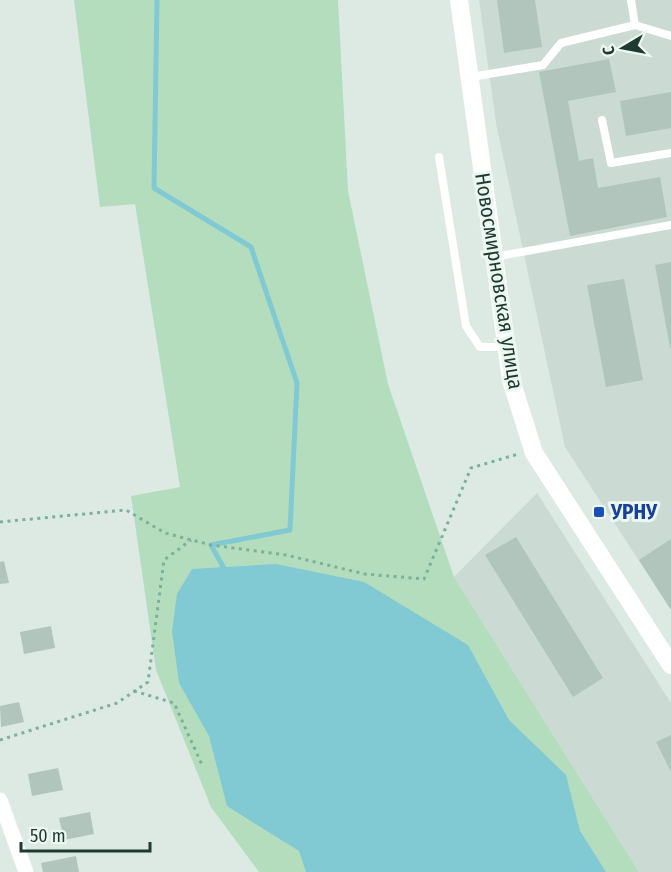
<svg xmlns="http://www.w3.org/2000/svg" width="671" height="872" font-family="'Fira Sans Condensed',sans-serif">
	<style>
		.built { fill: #cbdad2 }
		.green { fill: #b4ddbd }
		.water { fill: #81c9d3 }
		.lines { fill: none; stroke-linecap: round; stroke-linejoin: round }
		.stream { stroke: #81c9d3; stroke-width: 5 }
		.building { fill: #b2c5bc }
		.path { stroke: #7caf9d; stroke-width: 3; stroke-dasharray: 3 4.5; stroke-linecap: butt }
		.service { stroke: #fff; stroke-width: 8 }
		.minor { stroke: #fff; stroke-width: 15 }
		.tertiary { stroke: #fff; stroke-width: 18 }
		.transit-dot { fill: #1a4fb4; stroke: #edf7f2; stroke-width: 2 }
		.labels { text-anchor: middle; stroke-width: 6; stroke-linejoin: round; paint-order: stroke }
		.street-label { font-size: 21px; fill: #1e3a31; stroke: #edf7f2 }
		.transit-label { font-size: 21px; font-weight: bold; fill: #164399; stroke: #edf7f2; text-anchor: start }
	</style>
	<rect width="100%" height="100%" fill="#ddeae4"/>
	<!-- built -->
	<g class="built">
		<polygon points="479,0 671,0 671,610 565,447 496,123"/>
		<polygon points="537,493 671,703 671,872 639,872 454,577"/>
	</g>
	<!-- green -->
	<polygon class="green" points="74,0 338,0 348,191 388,384 454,577 639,872 259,872 211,807 156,670 131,496 180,487 135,204 100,207"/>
	<!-- water -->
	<polygon class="water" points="276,564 364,582 468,645 509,720 566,775 580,831 606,872 306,872 299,851 227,806 209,736 179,683 172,631 177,594 192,569"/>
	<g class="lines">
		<!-- stream -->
		<polyline class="stream" points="157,0 154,188 251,247 297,383 290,530 211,545 226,572"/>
	</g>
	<!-- building -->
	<g class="building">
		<polygon points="497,0 535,0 542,47 504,53"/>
		<polygon points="609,59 616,92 568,101 579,161 593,158 598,188 660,177 667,217 570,236 539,72"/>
		<polygon points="671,92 671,128 626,136 620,101"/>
		<polygon points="671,262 671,348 670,348 655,265"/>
		<polygon points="624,279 643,380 606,387 587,285"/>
		<polygon points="516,537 603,678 573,697 485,555"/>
		<polygon points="671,539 671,610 639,560"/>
		<polygon points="4,561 9,583 0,584 0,562"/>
		<polygon points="51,626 55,648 24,654 20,632"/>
		<polygon points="19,702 24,722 1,727 0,706"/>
		<polygon points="671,735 671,772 656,742"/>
		<polygon points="58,768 63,790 32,796 28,774"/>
		<polygon points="90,812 94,834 64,840 59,818"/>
		<polygon points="76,856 79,872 43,872 41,863"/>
	</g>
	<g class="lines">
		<!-- path -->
		<g class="path">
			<polyline points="0,522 126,510 165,533 211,545 286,555 365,574 424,579 471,468 518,454"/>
			<polyline points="134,691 174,703 203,767"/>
			<polyline points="0,740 117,703 148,682 164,560 191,540"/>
		</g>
		<!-- service -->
		<g class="service">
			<polyline points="631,0 635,25 671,36"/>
			<polyline points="471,77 543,65 561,43 635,25"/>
			<polyline points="602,120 611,163 671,153"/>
			<polyline points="439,157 466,326 480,347 506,347"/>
			<polyline points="494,257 671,225"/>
		</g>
		<!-- minor -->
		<polyline class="minor" points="0,800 26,872"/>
		<!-- tertiary -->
		<polyline class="tertiary" points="459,0 511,380 534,453 671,665"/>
	</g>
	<!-- markers -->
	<rect class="transit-dot" x="593" y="506" width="12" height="12" rx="3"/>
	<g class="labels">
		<!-- street labels -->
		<g class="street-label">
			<text transform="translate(499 281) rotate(81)" y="7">Новосмирновская улица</text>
		</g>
		<!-- transit labels -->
		<g class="transit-label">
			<text x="611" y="519">УРНУ</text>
		</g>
	</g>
	<!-- north arrow -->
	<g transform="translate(623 48) rotate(260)" stroke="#edf7f2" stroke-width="4.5" paint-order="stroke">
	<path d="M0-4.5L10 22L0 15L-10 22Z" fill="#1e3a31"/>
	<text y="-9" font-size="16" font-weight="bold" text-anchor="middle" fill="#1e3a31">С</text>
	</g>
	<!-- scale -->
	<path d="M21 842v9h129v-9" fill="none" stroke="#1e3a31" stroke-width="3"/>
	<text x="30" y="842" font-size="18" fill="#1e3a31" stroke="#edf7f2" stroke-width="4.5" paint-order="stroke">50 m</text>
</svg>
